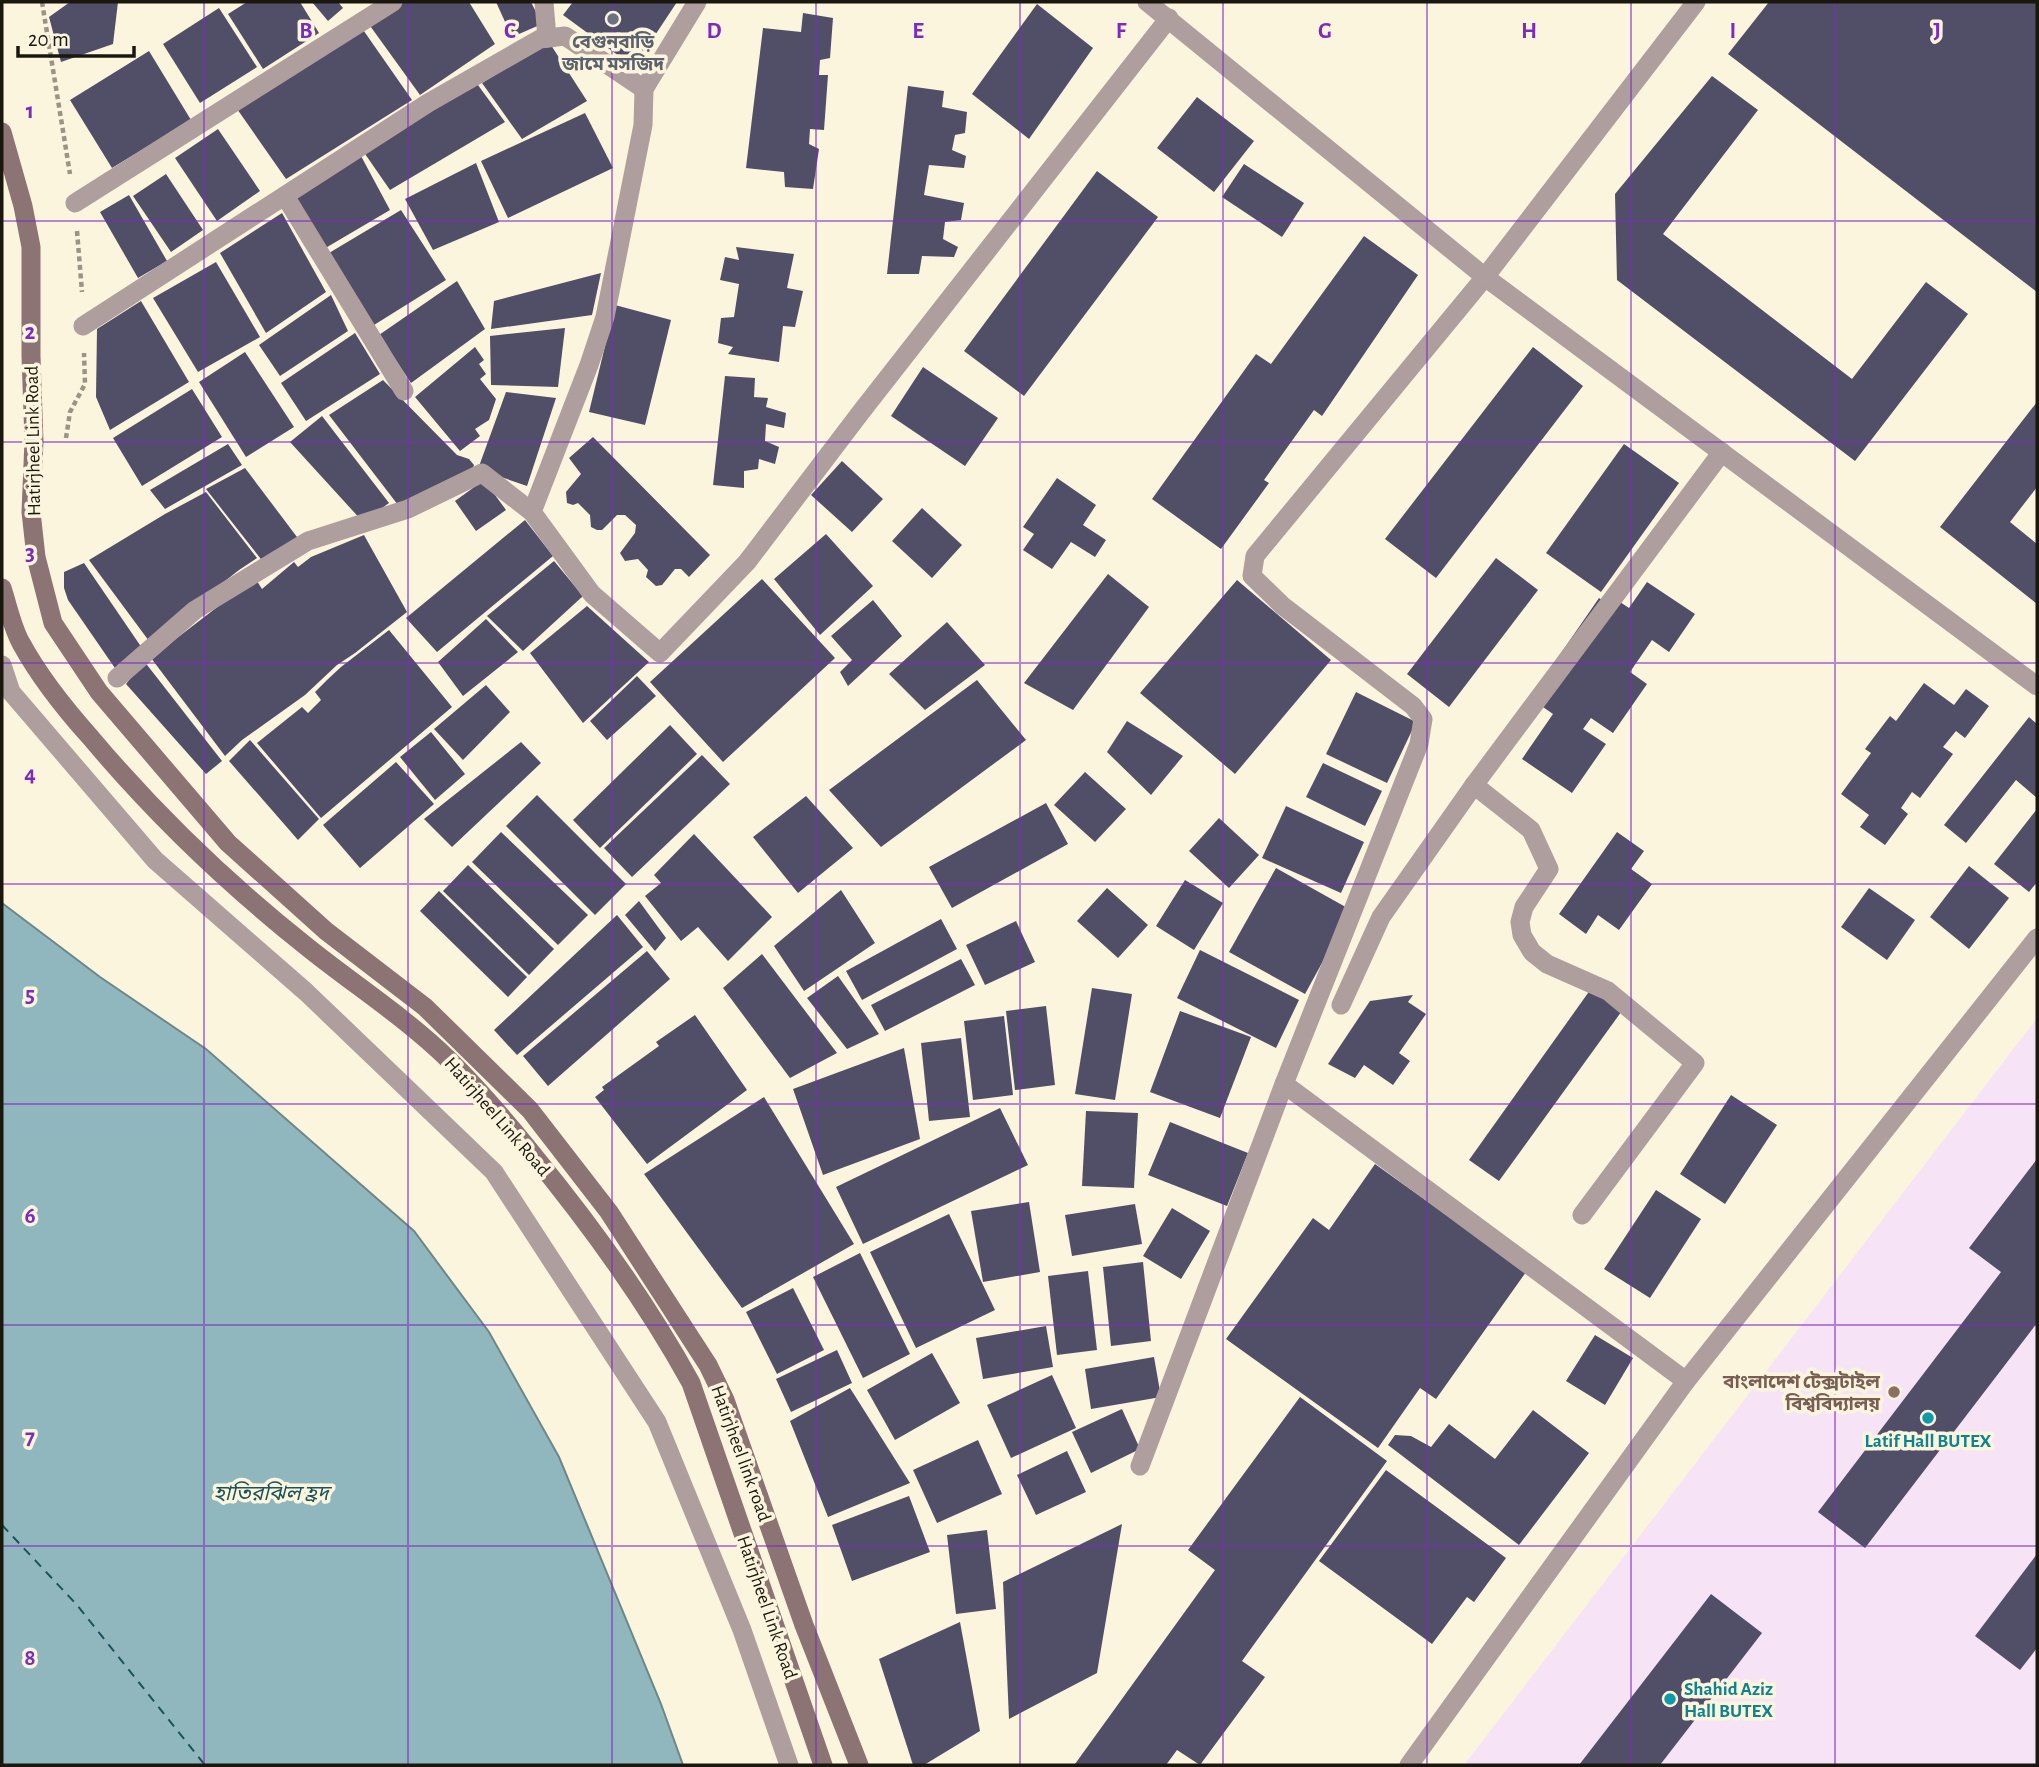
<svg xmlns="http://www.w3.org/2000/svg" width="2039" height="1767" font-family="'Alegreya Sans','Noto Sans Bengali',sans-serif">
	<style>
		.education { fill: #f6e4f6 }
		.water { fill: #90b7bd; stroke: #6d8789; stroke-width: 2 }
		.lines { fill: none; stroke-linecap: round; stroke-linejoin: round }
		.ferry { stroke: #1b535a; stroke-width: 2; stroke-dasharray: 9 7; stroke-linecap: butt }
		.building { fill: #514e68 }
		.path { stroke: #999483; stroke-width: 4.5; stroke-dasharray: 5 3.5; stroke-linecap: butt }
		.service { stroke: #ae9e9d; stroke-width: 19 }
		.pedestrian { stroke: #ae9e9d; stroke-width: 19 }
		.minor { stroke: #ae9e9d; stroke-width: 19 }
		.tertiary { stroke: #ae9e9d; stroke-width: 19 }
		.secondary { stroke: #8b7473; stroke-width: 19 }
		.grid { fill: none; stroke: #7b2cbf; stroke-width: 2; stroke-opacity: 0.55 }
		.worship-dot { fill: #6b7280; stroke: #fcf5de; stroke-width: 2.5 }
		.education-dot { fill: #8d6e63; stroke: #fcf5de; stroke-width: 2.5 }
		.culture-dot { fill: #0f9aa8; stroke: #fcf5de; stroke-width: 2.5 }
		.labels { text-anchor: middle; stroke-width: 7; stroke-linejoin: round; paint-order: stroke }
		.worship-label { font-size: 19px; font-weight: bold; fill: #5b616d; stroke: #fcf5de }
		.street-label { font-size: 19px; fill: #1a170f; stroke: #fcf5de }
		.education-label { font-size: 19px; font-weight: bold; fill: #785e54; stroke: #fcf5de; text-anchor: end }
		.culture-label { font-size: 19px; font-weight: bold; fill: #0d838f; stroke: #fcf5de }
		.water-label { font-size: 21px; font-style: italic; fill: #1b535a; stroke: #fcf5de }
		.grid-label { font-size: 23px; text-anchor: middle; font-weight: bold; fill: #7b2cbf; stroke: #fcf5de; stroke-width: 7; stroke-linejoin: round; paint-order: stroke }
	</style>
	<rect width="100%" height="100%" fill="#fcf5de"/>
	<!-- education -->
	<polygon class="education" points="2037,1018 2037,1765 1464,1765"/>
	<!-- water -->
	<polygon class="water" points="2,903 100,977 206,1049 414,1231 489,1332 559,1457 661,1704 683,1765 2,1765"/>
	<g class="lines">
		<!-- ferry -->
		<polyline class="ferry" points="2,1525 77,1605 205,1765"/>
	</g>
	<!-- building -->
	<g class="building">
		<polygon points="70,2 118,2 113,44 61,62 49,17"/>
		<polygon points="247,2 300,2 319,33 263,69 228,14"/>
		<polygon points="312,2 338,2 343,8 328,21"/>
		<polygon points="402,2 469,2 495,44 420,95 368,23"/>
		<polygon points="496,2 531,2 542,24 512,37"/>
		<polygon points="573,2 677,2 634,67 563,15"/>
		<polygon points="1769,2 2037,2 2037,292 1728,54"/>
		<polygon points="1037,4 1093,48 1029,139 972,94"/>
		<polygon points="219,8 257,67 200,103 163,44"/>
		<polygon points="803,13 833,18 830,58 820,60 819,75 828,75 824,130 810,129 809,144 819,149 813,189 785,187 784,172 746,168 763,28 801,32"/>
		<polygon points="359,24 412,100 286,179 235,106"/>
		<polygon points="549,42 587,101 522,139 482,83"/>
		<polygon points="149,51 191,120 112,168 70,100"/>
		<polygon points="1712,76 1758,110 1663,234 1852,379 1926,282 1968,314 1855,461 1617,280 1615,194"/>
		<polygon points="475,81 505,122 390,190 363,151"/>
		<polygon points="908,86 944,91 942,107 967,112 965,133 955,135 952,150 966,156 964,168 929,165 924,195 964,203 961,220 945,222 943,239 958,247 954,257 922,256 919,274 887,274"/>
		<polygon points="1197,97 1254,141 1214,192 1157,148"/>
		<polygon points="585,113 613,168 508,218 481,161"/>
		<polygon points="218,129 260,191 217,221 175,158"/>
		<polygon points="361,156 390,210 317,253 286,202"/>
		<polygon points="476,163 499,222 433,250 405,199"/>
		<polygon points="1244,164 1304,203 1282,237 1222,197"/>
		<polygon points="1097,171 1158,217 1024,396 964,351"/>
		<polygon points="166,174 203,230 171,252 133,196"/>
		<polygon points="129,195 167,261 138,278 100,212"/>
		<polygon points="401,210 446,280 374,325 329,253"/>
		<polygon points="282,213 326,292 266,333 220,253"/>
		<polygon points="1364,236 1418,275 1322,416 1314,410 1264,480 1269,483 1221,549 1152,499 1256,354 1271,364"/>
		<polygon points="736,247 794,254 787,288 803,291 795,327 783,326 779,362 728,354 733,347 718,343 721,318 734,317 739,284 720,280 725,257 739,260"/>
		<polygon points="216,262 260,337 198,372 153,298"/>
		<polygon points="601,273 592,315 491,329 494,301"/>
		<polygon points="457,281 485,329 411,383 379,335"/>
		<polygon points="331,295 348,331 280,376 259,345"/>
		<polygon points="141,301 189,382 110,430 96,397 97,329"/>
		<polygon points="615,305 671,320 645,425 589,412"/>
		<polygon points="565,328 558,387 491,385 490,336"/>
		<polygon points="355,333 380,374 306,421 281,383"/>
		<polygon points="475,347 484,360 479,364 486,374 480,379 496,399 489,420 475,429 480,436 460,451 415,397"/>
		<polygon points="1533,347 1583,386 1436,578 1385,539"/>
		<polygon points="245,352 294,427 246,457 199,382"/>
		<polygon points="923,367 998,418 965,466 891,416"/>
		<polygon points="725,376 755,378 754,397 768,398 766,407 786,413 784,428 766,424 765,441 779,447 775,464 759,459 758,469 744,471 744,488 713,485"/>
		<polygon points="383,380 457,455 469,459 474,465 472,471 398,505 329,415"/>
		<polygon points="192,389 222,437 142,486 113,438"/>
		<polygon points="506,392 556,398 527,486 478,469"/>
		<polygon points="2037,402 2037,487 2010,522 2037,544 2037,604 1940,527"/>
		<polygon points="322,416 389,503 363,522 290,442"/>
		<polygon points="593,437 710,555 689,577 681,569 675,569 662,585 656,586 646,577 648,570 638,559 625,561 620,553 635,533 636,525 625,515 617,515 602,530 597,530 591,527 590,515 578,503 573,505 567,503 566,492 581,474 569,458"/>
		<polygon points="228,444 242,465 165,509 150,490"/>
		<polygon points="1624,444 1679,483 1601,592 1546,553"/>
		<polygon points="842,461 883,499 852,532 811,495"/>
		<polygon points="245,468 300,541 264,563 206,489"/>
		<polygon points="1057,478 1096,505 1083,525 1106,540 1095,557 1071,542 1052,569 1023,550 1034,534 1023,527"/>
		<polygon points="484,480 506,510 476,531 455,501"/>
		<polygon points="206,492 257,558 239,570 149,641 89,560 165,514"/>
		<polygon points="922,508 962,545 932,578 892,541"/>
		<polygon points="525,520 553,556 437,652 406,618"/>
		<polygon points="826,534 873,586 820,635 774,579"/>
		<polygon points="364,535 407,612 355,653 337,665 305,695 242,740 225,756 151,658 255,578 262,589 294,562 298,567 311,557"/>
		<polygon points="1496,558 1538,590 1449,707 1407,674"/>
		<polygon points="554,561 583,596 523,651 487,616"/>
		<polygon points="84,563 144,651 117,671 68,600 64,588 64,572"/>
		<polygon points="1108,574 1149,607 1073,710 1024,683"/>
		<polygon points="762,579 835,658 723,762 650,682"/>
		<polygon points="1237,580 1331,660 1235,774 1140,693"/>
		<polygon points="1647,582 1695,614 1669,652 1652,640 1630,672 1647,684 1613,733 1591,718 1583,729 1606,744 1572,793 1522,759 1553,714 1530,698 1599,598 1612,607 1617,600 1629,608"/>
		<polygon points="873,600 902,636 848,686 840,672 852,660 831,636"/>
		<polygon points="587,606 649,662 583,723 530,653"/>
		<polygon points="486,619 518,652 463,696 438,662"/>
		<polygon points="947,622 985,665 925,710 889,674"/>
		<polygon points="389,630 452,707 321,818 257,743 302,707 308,713 321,700 315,692 327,680 341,667"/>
		<polygon points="144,661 222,761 206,774 126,684"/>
		<polygon points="637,676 656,696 607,740 590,721"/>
		<polygon points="977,680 1026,740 881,847 829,790"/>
		<polygon points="1924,683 1954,705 1966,689 1989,706 1965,738 1956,731 1943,747 1953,754 1920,798 1912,792 1901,808 1908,814 1885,845 1860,827 1869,815 1841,794 1871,753 1865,749 1890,716 1896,721"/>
		<polygon points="486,685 510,712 463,760 434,729"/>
		<polygon points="1356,692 1416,722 1387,783 1326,754"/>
		<polygon points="2029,717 2037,724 2037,798 2016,780 1966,843 1944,825"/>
		<polygon points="1127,721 1183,756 1151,795 1107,752"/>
		<polygon points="670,725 697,754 600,848 573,820"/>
		<polygon points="431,732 465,774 435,800 400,757"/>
		<polygon points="250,740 319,819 298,840 229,761"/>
		<polygon points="521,742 541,763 452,847 424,819"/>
		<polygon points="702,755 730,784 632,877 604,848"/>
		<polygon points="396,762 434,804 360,868 323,825"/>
		<polygon points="1323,763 1382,791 1365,826 1306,797"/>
		<polygon points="1085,772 1126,809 1095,842 1054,805"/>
		<polygon points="537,795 626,884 595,915 506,826"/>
		<polygon points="806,796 853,848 798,893 753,837"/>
		<polygon points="1046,803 1068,844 952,908 929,867"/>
		<polygon points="1286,806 1364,842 1341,893 1262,858"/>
		<polygon points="2037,809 2037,882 2029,892 1994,864"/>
		<polygon points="1219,818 1259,855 1229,888 1189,851"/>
		<polygon points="501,832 588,915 558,945 472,862"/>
		<polygon points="1617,832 1644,851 1631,869 1652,884 1619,930 1598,915 1586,934 1559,914"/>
		<polygon points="694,834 772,917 728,961 698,927 681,941 645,896 661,883 654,875"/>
		<polygon points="468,865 554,949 529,975 443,891"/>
		<polygon points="1969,866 2009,898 1969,949 1930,917"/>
		<polygon points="1276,868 1351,910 1305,994 1229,952"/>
		<polygon points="1185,880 1223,903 1194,950 1156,926"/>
		<polygon points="1107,888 1148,925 1118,958 1077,921"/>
		<polygon points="1869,888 1915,920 1887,960 1841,927"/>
		<polygon points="841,890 875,943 804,991 774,946"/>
		<polygon points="439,891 527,977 508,997 420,911"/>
		<polygon points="639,901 666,938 655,951 625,915"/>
		<polygon points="617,915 643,947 517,1055 494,1030"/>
		<polygon points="941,919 957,949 862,1000 846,971"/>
		<polygon points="1016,921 1035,962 985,985 966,945"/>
		<polygon points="1200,950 1299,1000 1276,1048 1177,998"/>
		<polygon points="647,951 670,979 548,1086 523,1056"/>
		<polygon points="762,954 837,1053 790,1078 723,988"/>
		<polygon points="961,959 975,985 885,1031 871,1005"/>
		<polygon points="838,976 879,1034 847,1049 807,998"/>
		<polygon points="1593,986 1624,1008 1499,1181 1469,1160"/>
		<polygon points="1092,988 1132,994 1115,1100 1075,1094"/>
		<polygon points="1413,995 1408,1002 1426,1014 1399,1053 1410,1061 1393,1085 1364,1065 1355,1078 1328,1064 1370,1001"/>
		<polygon points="1046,1006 1055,1085 1015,1090 1006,1011"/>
		<polygon points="1180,1011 1251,1037 1220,1118 1150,1092"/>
		<polygon points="695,1015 747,1090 647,1164 595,1097 604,1090 602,1087 659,1046 656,1042"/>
		<polygon points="1004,1016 1013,1095 973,1100 964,1021"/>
		<polygon points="961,1038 970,1117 929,1121 921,1043"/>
		<polygon points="904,1048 920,1139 823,1175 793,1089"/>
		<polygon points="1731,1095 1777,1125 1725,1204 1680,1174"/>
		<polygon points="764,1097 854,1244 742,1308 644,1174"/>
		<polygon points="1000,1108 1028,1165 863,1244 836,1187"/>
		<polygon points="1086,1111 1138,1113 1134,1188 1082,1186"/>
		<polygon points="1170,1122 1248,1153 1227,1206 1148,1175"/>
		<polygon points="2037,1159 2037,1323 1865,1548 1818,1512 2001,1272 1969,1248"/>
		<polygon points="1375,1164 1526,1272 1436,1399 1420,1388 1378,1448 1226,1339 1313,1218 1329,1230"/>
		<polygon points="1656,1190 1701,1219 1650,1298 1604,1269"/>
		<polygon points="1029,1202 1040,1272 983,1282 971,1211"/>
		<polygon points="1135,1204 1142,1244 1072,1256 1065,1215"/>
		<polygon points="1172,1208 1210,1231 1181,1279 1143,1256"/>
		<polygon points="949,1214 995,1310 916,1348 870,1252"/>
		<polygon points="860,1253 910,1354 863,1378 813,1277"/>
		<polygon points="1143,1262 1151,1341 1111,1346 1103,1267"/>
		<polygon points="1088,1271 1097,1350 1057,1355 1048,1276"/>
		<polygon points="793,1288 824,1350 777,1374 746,1312"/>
		<polygon points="1046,1326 1053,1367 983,1379 976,1338"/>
		<polygon points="1595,1335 1633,1358 1605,1405 1566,1381"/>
		<polygon points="837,1350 852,1383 791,1412 776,1379"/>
		<polygon points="932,1353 960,1403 895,1440 867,1390"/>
		<polygon points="1154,1357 1161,1397 1091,1409 1085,1369"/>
		<polygon points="1052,1375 1076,1428 1011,1458 987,1405"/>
		<polygon points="850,1388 910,1483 828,1517 790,1421"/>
		<polygon points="1300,1397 1387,1461 1242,1661 1265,1677 1200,1765 1177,1750 1166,1765 1077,1765 1075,1764 1215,1570 1188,1550"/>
		<polygon points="1122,1409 1140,1449 1091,1473 1072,1432"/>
		<polygon points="1533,1410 1589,1453 1519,1545 1388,1445 1395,1435 1411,1436 1431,1447 1449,1424 1495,1459"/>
		<polygon points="978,1440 1002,1494 937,1523 913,1470"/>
		<polygon points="1067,1451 1086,1492 1036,1515 1017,1475"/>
		<polygon points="1386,1470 1506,1558 1474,1602 1467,1597 1432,1644 1319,1561"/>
		<polygon points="909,1496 930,1552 852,1581 832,1525"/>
		<polygon points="1122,1524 1097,1673 1009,1719 1003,1582"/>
		<polygon points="987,1530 996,1609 956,1614 947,1535"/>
		<polygon points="2037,1554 2037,1648 2020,1670 1975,1636"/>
		<polygon points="1711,1594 1762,1633 1660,1765 1579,1765"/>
		<polygon points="960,1622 980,1731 924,1765 913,1765 879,1659"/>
	</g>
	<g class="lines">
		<!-- path -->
		<g class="path">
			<polyline points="42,2 70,174"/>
			<polyline points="77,231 82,292"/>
			<polyline points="66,438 70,412 85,384 84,353"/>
		</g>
		<!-- service -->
		<g class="service">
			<polyline points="1474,785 1531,830 1549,869 1524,907 1520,922 1522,935 1532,952 1547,964 1608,991 1695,1063 1582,1215"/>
			<polyline points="1341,1005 1381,917 1474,785 1722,452"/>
		</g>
		<!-- pedestrian -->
		<polyline class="pedestrian" points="2,665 11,692 155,860 306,992 494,1172 657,1422 742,1630 789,1765"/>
		<!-- minor -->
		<g class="minor">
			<polyline points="544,2 547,38"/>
			<polyline points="697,2 644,89 643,125 605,317 589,365 532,512 592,594 660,653 747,562 861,412 1169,18"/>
			<polyline points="285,196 404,391"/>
			<polyline points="75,203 393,2"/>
			<polyline points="83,326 428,103 540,39 565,36 644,89"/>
			<polyline points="117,678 195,610 308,541 408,509 482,473 532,512"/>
			<polyline points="1284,1084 1686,1381"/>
			<polyline points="1140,1466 1284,1084 1419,744 1423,719 1413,706 1283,606 1252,576 1255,556 1485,277"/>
		</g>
		<!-- tertiary -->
		<g class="tertiary">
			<polyline points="1147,2 1485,277 2037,686"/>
			<polyline points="1485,277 1696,2"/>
			<polyline points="1409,1765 1686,1381 2037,938"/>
		</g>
		<!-- secondary -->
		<g class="secondary">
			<polyline points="2,132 23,206 31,247 31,356 34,441 31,512 36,557 53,623 99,692 228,843 326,931 425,1007 530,1110 609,1212 708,1365 725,1400 804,1625 859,1765"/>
			<path d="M2 588C8 606 12 627 21 643 40 678 65 709 91 738 155 814 228 884 306 946 353 984 405 1017 448 1059 478 1088 504 1119 530 1151 590 1224 646 1301 691 1383L823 1765"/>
		</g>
	</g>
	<!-- grid -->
	<path class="grid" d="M204 2V1765M408 2V1765M612 2V1765M816 2V1765M1020 2V1765M1223 2V1765M1427 2V1765M1631 2V1765M1835 2V1765M2 221H2037M2 442H2037M2 663H2037M2 884H2037M2 1104H2037M2 1325H2037M2 1546H2037"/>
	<!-- markers -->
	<circle class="worship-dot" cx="613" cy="19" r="7"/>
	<circle class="education-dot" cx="1894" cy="1392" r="7"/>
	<g class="culture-dot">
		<circle cx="1928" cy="1418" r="7"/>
		<circle cx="1670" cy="1699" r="7"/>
	</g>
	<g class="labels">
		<!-- worship labels -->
		<g class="worship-label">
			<text x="613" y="48">বেগুনবাড়ি<tspan x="613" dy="22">জামে মসজিদ</tspan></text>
		</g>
		<!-- street labels -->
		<g class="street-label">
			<text transform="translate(32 441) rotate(-91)" y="7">Hatirjheel Link Road</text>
			<text transform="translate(498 1116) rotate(49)" y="7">Hatirjheel Link Road</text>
			<text transform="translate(742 1453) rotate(70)" y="7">Hatirjheel link road</text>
			<text transform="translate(768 1607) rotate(71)" y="7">Hatirjheel Link Road</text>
		</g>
		<!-- education labels -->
		<g class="education-label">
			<text x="1880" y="1388">বাংলাদেশ টেক্সটাইল<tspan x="1880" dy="22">বিশ্ববিদ্যালয়</tspan></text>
		</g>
		<!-- culture labels -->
		<g class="culture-label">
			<text x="1928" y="1447">Latif Hall BUTEX</text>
			<text x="1684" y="1695" text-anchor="start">Shahid Aziz<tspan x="1684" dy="22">Hall BUTEX</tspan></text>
		</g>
		<!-- water labels -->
		<g class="water-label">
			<text x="271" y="1500">হাতিরঝিল হ্রদ</text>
		</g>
	</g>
	<g class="grid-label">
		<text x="306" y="38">B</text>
		<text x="510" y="38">C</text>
		<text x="714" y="38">D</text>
		<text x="918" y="38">E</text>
		<text x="1121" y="38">F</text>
		<text x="1325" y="38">G</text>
		<text x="1529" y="38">H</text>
		<text x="1733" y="38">I</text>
		<text x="1937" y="38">J</text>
		<text x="30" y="118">1</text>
		<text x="30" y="339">2</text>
		<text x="30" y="560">3</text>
		<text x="30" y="781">4</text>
		<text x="30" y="1002">5</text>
		<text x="30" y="1223">6</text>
		<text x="30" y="1444">7</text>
		<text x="30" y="1665">8</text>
	</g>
	<!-- border -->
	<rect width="2039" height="1767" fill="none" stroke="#1a170f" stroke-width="7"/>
	<!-- scale -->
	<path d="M18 46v10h116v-10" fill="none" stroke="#1a170f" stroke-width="3.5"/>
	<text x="28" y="46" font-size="21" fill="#1a170f" stroke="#fcf5de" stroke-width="5" paint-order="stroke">20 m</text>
</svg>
